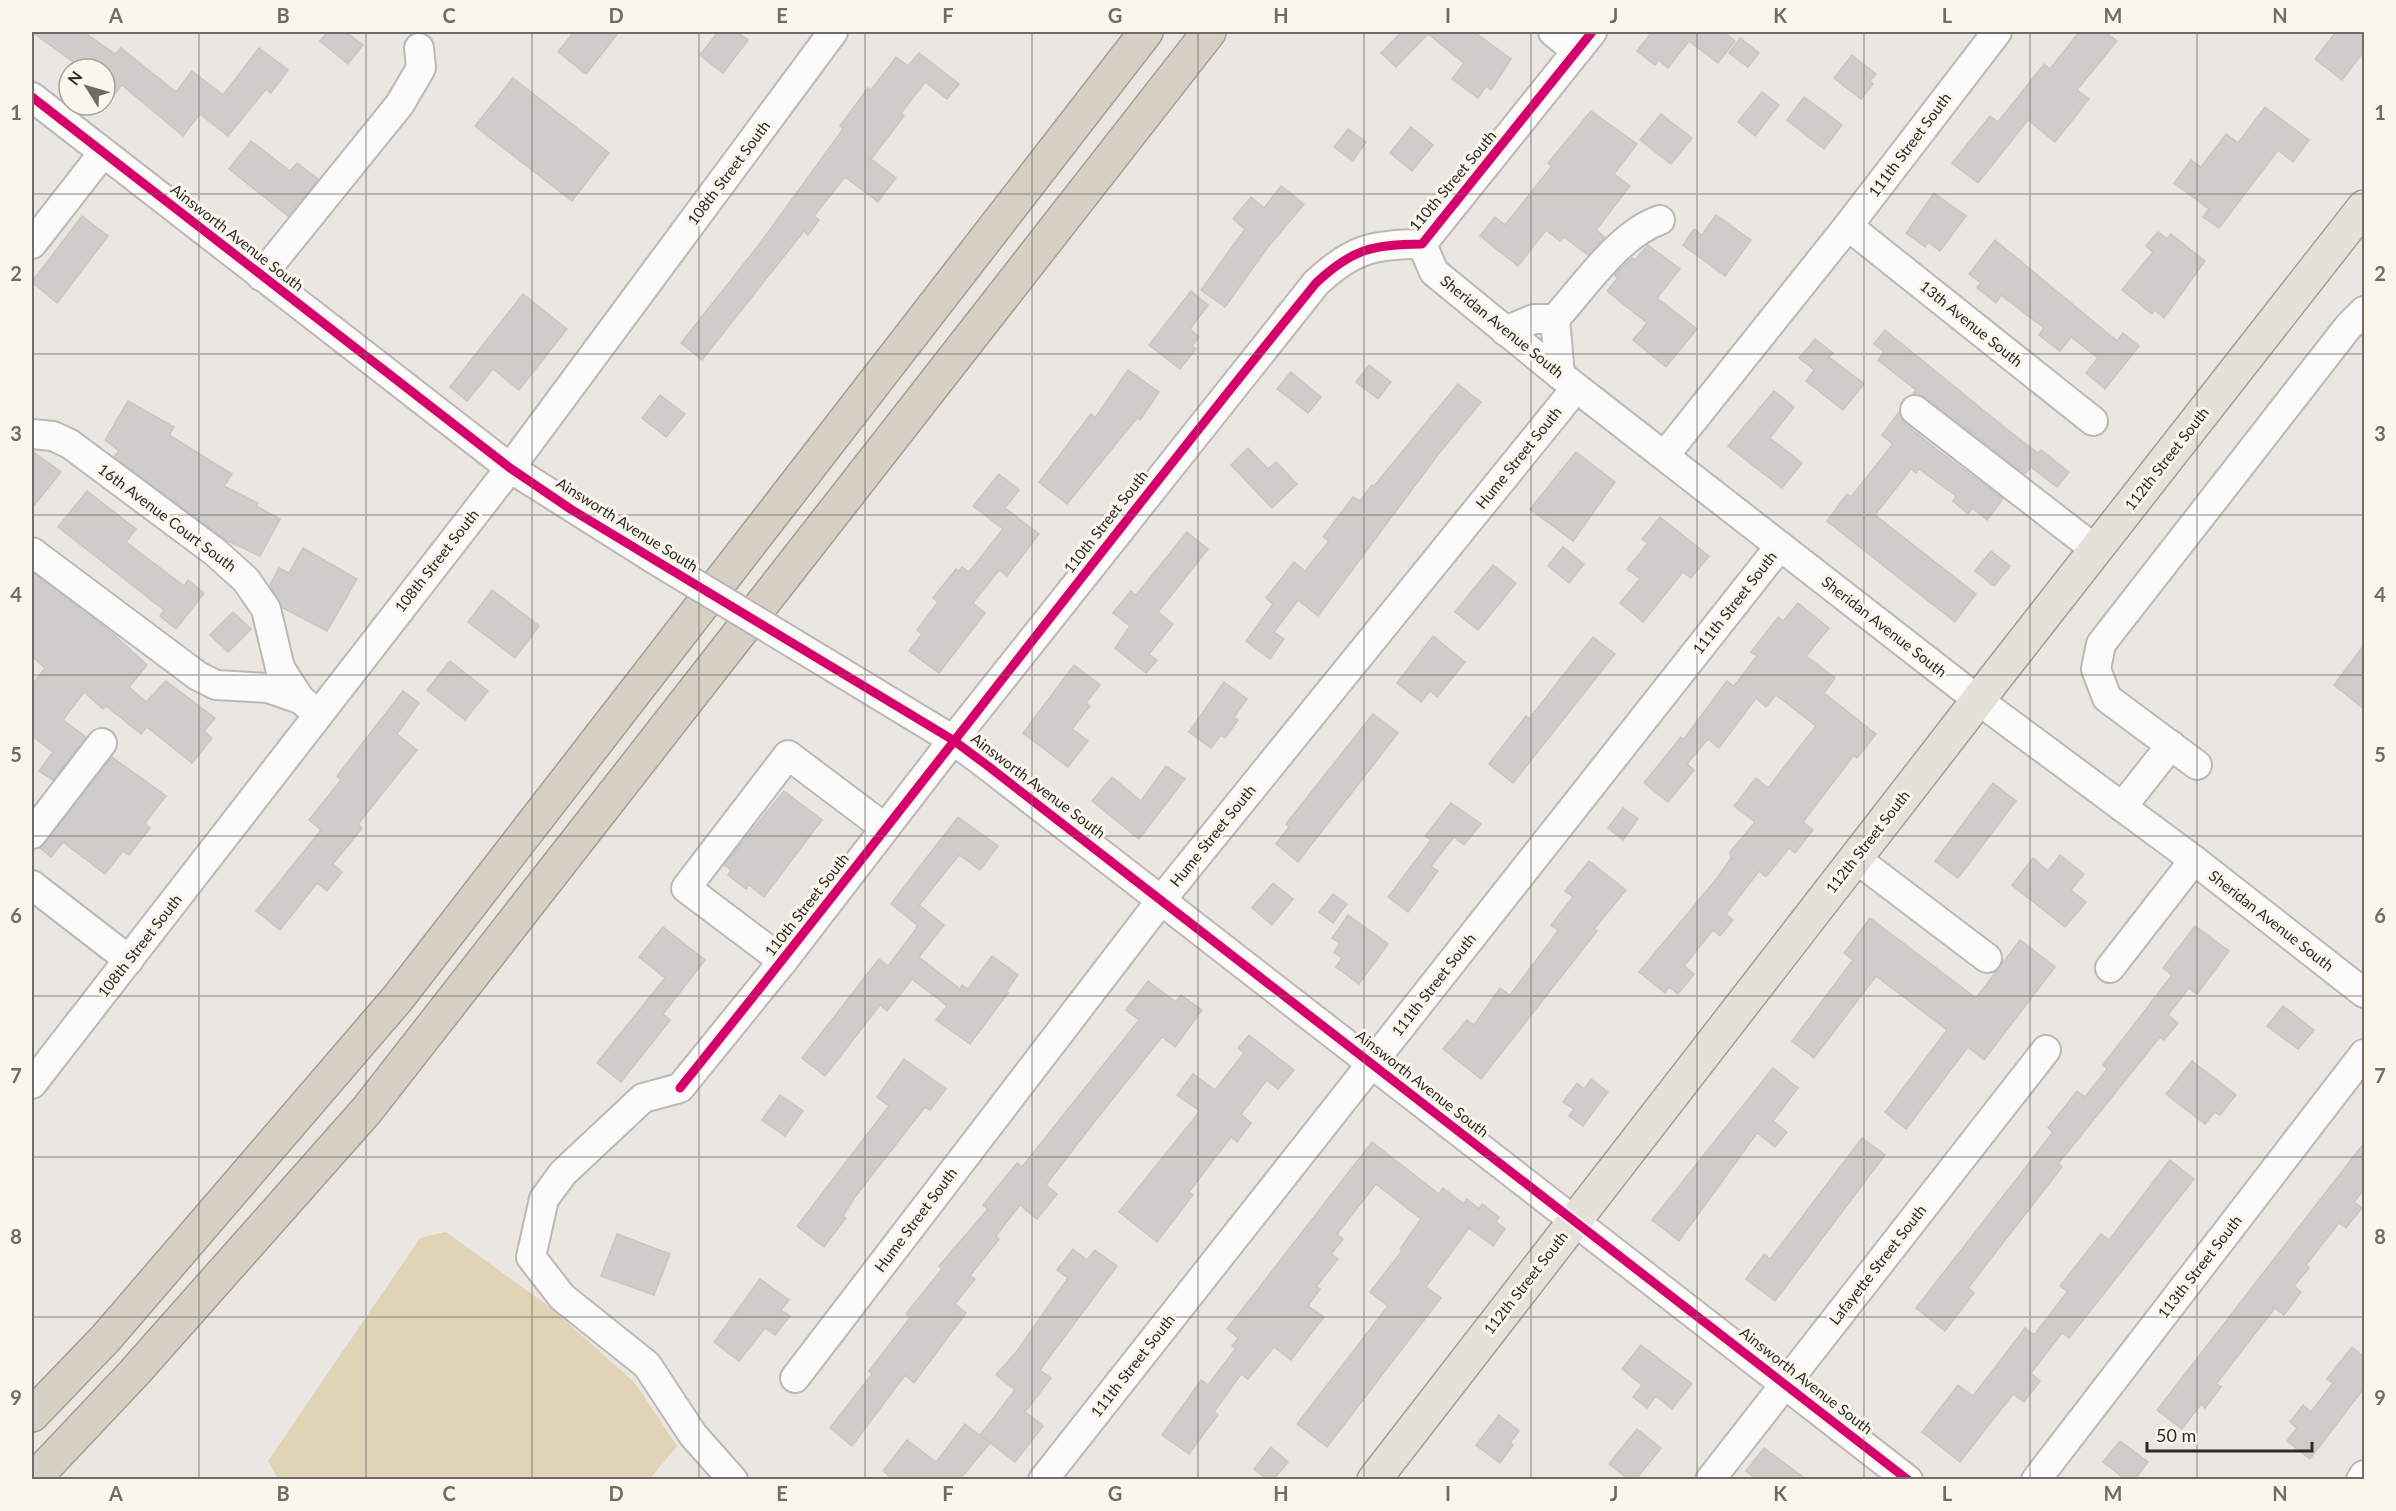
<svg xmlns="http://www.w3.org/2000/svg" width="2396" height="1511" font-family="Lato,sans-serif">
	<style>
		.green { fill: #e0d3b6 }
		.building { fill: #cfcdc9; stroke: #c8c6c2; stroke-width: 1.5 }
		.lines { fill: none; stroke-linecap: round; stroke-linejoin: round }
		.minor-casing { stroke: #bbb9b5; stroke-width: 32 }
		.major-casing { stroke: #a59e90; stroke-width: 36 }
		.highway-casing { stroke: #a59e90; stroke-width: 36 }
		.minor { stroke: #fcfbfb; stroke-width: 28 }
		.major { stroke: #e5e1da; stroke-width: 33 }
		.highway { stroke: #d6d1c4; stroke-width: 33 }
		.minor-bridge-casing { stroke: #bbb9b5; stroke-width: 32; stroke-linecap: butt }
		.minor-bridge { stroke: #fcfbfb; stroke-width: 28 }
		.cycleway-casing { stroke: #fbf6eb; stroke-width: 13 }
		.cycleway { stroke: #d6006c; stroke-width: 9 }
		.grid { fill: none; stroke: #6e6c68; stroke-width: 1.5; stroke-opacity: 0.55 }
		.labels { text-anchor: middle; stroke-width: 6; stroke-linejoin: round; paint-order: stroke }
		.street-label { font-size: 15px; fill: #2c2a26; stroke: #fbf6eb }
		.neatline { fill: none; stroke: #6e6c68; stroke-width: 2 }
		.grid-label { font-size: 20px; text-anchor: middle; font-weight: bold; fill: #6e6c68 }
	</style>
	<rect width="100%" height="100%" fill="#eae7e2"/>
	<!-- green -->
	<polygon class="green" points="446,1232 551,1308 635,1383 677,1446 650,1479 278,1479 268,1461 420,1238"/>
	<!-- building -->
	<g class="building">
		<polygon points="32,32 84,32 115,54 121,48 176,92 192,71 223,95 259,48 288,70 271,93 266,89 228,136 200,114 183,136 122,85 105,106 105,69 83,69"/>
		<polygon points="328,32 346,32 363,45 348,64 320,41"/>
		<polygon points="574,32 619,32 586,74 558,52"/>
		<polygon points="718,32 737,32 748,40 723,73 700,55"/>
		<polygon points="1402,32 1474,32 1511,59 1491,90 1486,86 1478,98 1452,79 1464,63 1428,34 1396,67 1381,53"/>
		<polygon points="1652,32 1724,32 1735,41 1718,63 1689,41 1668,68 1659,60 1655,65 1637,51"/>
		<polygon points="2079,32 2105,32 2117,41 2077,90 2089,99 2055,142 2028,120 1978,183 1952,163 1990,116 1998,122 2044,64 2050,69"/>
		<polygon points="2336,32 2364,32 2364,51 2342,80 2315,59"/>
		<polygon points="1740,38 1759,53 1748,67 1729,53"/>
		<polygon points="919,53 959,84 947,99 925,82 901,113 904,116 871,159 896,178 878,202 845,177 814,216 819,220 808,235 804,231 702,360 681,343 758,246 843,129 840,126 868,88 871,90 896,57 908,66"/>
		<polygon points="1852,55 1876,74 1870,81 1873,84 1861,99 1834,78"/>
		<polygon points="513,78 609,153 572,201 475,126"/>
		<polygon points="1762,92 1779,105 1755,136 1738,122"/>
		<polygon points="1804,97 1842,125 1824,149 1787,120"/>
		<polygon points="2265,107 2309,140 2293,162 2278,150 2219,228 2203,217 2209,209 2174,183 2191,160 2201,167 2226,134 2238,143"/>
		<polygon points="1591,111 1637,144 1614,174 1630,186 1596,230 1605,237 1588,255 1564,237 1560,241 1546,230 1518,266 1480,236 1495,217 1505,225 1552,166 1548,163"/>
		<polygon points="1661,114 1692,138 1671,164 1640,140"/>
		<polygon points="1411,127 1433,145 1412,171 1390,153"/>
		<polygon points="1348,129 1366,142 1353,161 1334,147"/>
		<polygon points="251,141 290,171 297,163 318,179 288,216 229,169"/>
		<polygon points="1281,186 1304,204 1268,247 1225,307 1201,290 1245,229 1233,219 1251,197 1264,208"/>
		<polygon points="1934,193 1966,216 1940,251 1928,242 1925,247 1906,233"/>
		<polygon points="1716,215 1751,240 1725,276 1683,245 1694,229 1702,235"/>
		<polygon points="82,216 108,236 57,303 32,282"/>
		<polygon points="2158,232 2167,239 2171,234 2205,261 2164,318 2155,310 2152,314 2122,290 2153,252 2146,246"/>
		<polygon points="1995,240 2117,341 2123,333 2139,346 2105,389 2086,373 2098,358 2071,337 2060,351 2039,335 2044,328 2001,295 1996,303 1977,288 1981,283 1969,274"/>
		<polygon points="1648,245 1680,269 1657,298 1697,329 1666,367 1633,340 1647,323 1607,291 1618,278 1614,275 1632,258 1635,260"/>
		<polygon points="1191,291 1208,305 1190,329 1199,337 1192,346 1196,349 1180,369 1149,345"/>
		<polygon points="523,294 567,329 519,390 493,369 467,401 450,387"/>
		<polygon points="1885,330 2009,431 2038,453 2041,450 2069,472 2057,487 2031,467 2025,474 1939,407 1925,397 1913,394 1916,390 1878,360 1884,352 1874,344"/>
		<polygon points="1815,339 1833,353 1829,357 1864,384 1843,410 1806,381 1814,370 1799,358"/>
		<polygon points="1369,365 1391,382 1378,399 1356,382"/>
		<polygon points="1128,370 1159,392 1140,420 1137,418 1067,504 1039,482 1091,414 1095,418"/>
		<polygon points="1291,372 1321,397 1308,413 1277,389"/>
		<polygon points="1458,384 1481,402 1437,456 1318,616 1298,600 1274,632 1284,639 1270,659 1246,641 1273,604 1266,598 1294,562 1305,571 1329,541 1323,537 1353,497 1360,501 1372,485 1374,486"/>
		<polygon points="1774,391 1794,407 1770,438 1802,463 1782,488 1728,446"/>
		<polygon points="660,395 685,414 666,437 642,418"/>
		<polygon points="128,401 174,427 169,435 232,474 224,486 258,503 256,506 280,519 260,556 226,540 114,457 119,451 105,440"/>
		<polygon points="1899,412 1904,423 1936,449 2003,499 1987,520 1972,508 1968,514 1953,501 1956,496 1919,469 1916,473 1911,469 1875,515 1976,594 1955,622 1827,521 1847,494 1851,497 1893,444 1882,435"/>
		<polygon points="1248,448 1268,469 1276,462 1297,484 1272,508 1231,465"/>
		<polygon points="32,451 61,472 32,508"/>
		<polygon points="1576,452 1615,482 1573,541 1530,509"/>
		<polygon points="999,474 1019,490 1005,508 1039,534 1007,576 999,570 973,603 985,613 939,673 909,651 922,634 917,630 938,602 933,598 956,569 959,571 962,567 969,572 1003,529 973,506"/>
		<polygon points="87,491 136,529 126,542 184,586 188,580 204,593 176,629 160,616 164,610 58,527"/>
		<polygon points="1660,517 1709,556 1691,578 1683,572 1643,622 1620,603 1640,579 1627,569 1648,543 1642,539"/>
		<polygon points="1187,532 1208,549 1158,612 1173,624 1149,654 1157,660 1146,673 1115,648 1130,626 1113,613 1131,591 1136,595"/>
		<polygon points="1563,547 1584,564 1569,583 1548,566"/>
		<polygon points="303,548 357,579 327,631 283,608 270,585 279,568 289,573"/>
		<polygon points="1991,551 2010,566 1994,586 1975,571"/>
		<polygon points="1493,565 1516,583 1478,630 1455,612"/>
		<polygon points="32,572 111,632 147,665 129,687 146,702 166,681 215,718 204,731 212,738 192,763 147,727 141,734 106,706 103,709 84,692 63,720 86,737 53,780 39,771 53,752 32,736 32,685 45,668 32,656"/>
		<polygon points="492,590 539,626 515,658 468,622"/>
		<polygon points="1798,603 1829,628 1806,656 1835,678 1824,693 1876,734 1857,758 1854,755 1803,822 1813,830 1795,853 1789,848 1766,877 1759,871 1726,914 1733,920 1720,936 1713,930 1684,966 1694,974 1678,994 1669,987 1665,993 1639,972 1718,877 1731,858 1730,852 1755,822 1734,806 1756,778 1768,788 1816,726 1776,695 1766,707 1756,698 1719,748 1708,739 1687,764 1694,770 1668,802 1644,783 1681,737 1684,739 1727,681 1734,686 1757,656 1751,652 1778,617 1783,621"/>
		<polygon points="233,612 251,629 228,652 210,635"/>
		<polygon points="1433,636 1465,662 1437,697 1430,691 1421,702 1397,683"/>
		<polygon points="1593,637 1615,654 1513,783 1489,764 1526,716 1529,719"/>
		<polygon points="2364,645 2364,709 2334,685"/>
		<polygon points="450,661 488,691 465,720 427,690"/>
		<polygon points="1074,665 1100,685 1086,703 1090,706 1072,729 1088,741 1068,767 1023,733"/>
		<polygon points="1224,682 1247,699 1234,717 1238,720 1225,738 1221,735 1211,748 1189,732"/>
		<polygon points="403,691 419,703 397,734 417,750 358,824 362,828 333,864 342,872 327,891 317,883 280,930 256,911 321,830 309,820 341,780 337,776"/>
		<polygon points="1373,714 1398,733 1298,862 1276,844 1289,827 1286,824"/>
		<polygon points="112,757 166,796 145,823 150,828 129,855 123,851 105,874 63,842 51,857 40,848"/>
		<polygon points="1166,766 1185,779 1139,839 1092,801 1112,777 1141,801"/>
		<polygon points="1993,783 2016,801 1958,878 1935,861"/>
		<polygon points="784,791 822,820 764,897 749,885 746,889 728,875 731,870 724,865"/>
		<polygon points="1451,803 1481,824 1464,845 1454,837 1431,866 1438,871 1408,912 1388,897 1431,840 1425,836"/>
		<polygon points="1623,808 1638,819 1623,840 1608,828"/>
		<polygon points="958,817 998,846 980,870 959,855 919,905 944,925 919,957 960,989 962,985 968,989 992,956 1018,975 1006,992 1008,993 970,1044 936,1020 947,1006 912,979 887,1011 880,1005 825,1076 802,1058 879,959 888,966 916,929 917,925 891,904"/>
		<polygon points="2060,855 2084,874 2071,890 2086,902 2065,927 2012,885 2033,858 2048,871"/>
		<polygon points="1589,861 1626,890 1594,929 1597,931 1481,1079 1443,1049 1467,1020 1474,1025 1500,988 1510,995 1558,931 1551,925 1573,897 1565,891"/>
		<polygon points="1273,883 1293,899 1272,925 1252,908"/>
		<polygon points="1333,894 1347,904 1333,923 1319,912"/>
		<polygon points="1348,915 1388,944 1359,984 1336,967 1342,958 1334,952 1340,943 1332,938"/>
		<polygon points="1870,918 1976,998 2020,940 2055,967 1984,1060 1968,1047 1906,1129 1885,1112 1947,1030 1876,976 1814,1058 1792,1041 1853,960 1844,953"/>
		<polygon points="2195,926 2229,951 2197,994 2189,988 2168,1015 2178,1023 2164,1040 2160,1037 2058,1164 2062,1167 1968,1288 1974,1293 1945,1331 1916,1308 2053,1132 2048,1128 2077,1091 2085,1097 2107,1069 2103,1065 2172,975 2163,968"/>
		<polygon points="663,927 705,960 663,1014 670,1020 621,1082 597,1063 665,978 639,957"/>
		<polygon points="1148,981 1176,1002 1181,995 1202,1010 1175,1047 1162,1037 1095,1121 1046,1185 1057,1194 1037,1219 1020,1205 996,1236 999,1239 970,1276 975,1279 955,1304 966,1313 914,1383 905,1375 852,1446 830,1428 872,1374 869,1371 910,1318 906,1314 942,1269 939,1266 988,1209 983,1205 1017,1163 1022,1167 1139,1020 1126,1010"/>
		<polygon points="2283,1006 2314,1030 2298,1049 2267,1026"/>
		<polygon points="1249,1035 1294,1070 1278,1089 1267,1080 1241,1114 1251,1123 1237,1142 1231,1137 1189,1192 1193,1195 1157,1242 1119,1212 1200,1111 1177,1095 1193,1074 1215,1090 1244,1053 1238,1048"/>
		<polygon points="904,1059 946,1089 930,1110 925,1107 855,1197 843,1216 846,1218 824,1247 797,1226 889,1106 877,1097"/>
		<polygon points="2192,1061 2236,1095 2220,1115 2215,1112 2205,1124 2166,1094"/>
		<polygon points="1773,1068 1798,1088 1773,1121 1787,1132 1775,1147 1757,1133 1679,1241 1652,1220"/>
		<polygon points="1591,1079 1608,1092 1583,1126 1569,1116 1574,1109 1563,1102 1577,1083 1584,1089"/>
		<polygon points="780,1095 803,1111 785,1136 762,1120"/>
		<polygon points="1862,1138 1885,1155 1775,1301 1746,1279 1764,1254 1770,1259"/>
		<polygon points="1372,1142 1439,1194 1443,1188 1464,1204 1467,1199 1479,1209 1482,1204 1499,1217 1496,1222 1505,1229 1493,1246 1469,1228 1426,1287 1441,1298 1327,1447 1297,1424 1388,1306 1370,1292 1402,1251 1400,1249 1421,1219 1376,1184 1337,1234 1343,1239 1331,1254 1338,1259 1316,1287 1320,1289 1308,1306 1324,1317 1291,1360 1274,1347 1248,1379 1241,1374 1214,1412 1218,1415 1189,1454 1162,1435 1201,1380 1208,1385 1236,1348 1232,1346 1238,1338 1227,1329"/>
		<polygon points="2364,1143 2364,1189 2354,1202 2362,1208 2346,1228 2339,1223 2306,1265 2309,1268 2294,1286 2301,1292 2284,1315 2275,1308 2216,1384 2221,1387 2205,1408 2201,1404 2182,1429 2157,1410"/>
		<polygon points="2170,1160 2194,1179 2069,1338 2062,1333 2031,1373 2040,1381 2024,1402 2013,1394 1960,1462 1922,1432 1958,1385 1973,1396 2025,1328 2034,1335 2068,1291 2060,1286 2101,1234 2109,1240"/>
		<polygon points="617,1234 670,1254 654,1295 601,1276"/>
		<polygon points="1073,1249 1087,1260 1095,1250 1117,1266 1040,1370 1051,1378 1025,1412 1043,1426 1015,1462 980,1435 1015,1390 996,1375 1017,1351 1068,1278 1057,1270"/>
		<polygon points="760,1279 789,1300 781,1310 790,1316 775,1335 765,1328 739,1361 714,1342"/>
		<polygon points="1641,1345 1692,1384 1672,1409 1656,1396 1647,1408 1633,1397 1642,1385 1622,1369"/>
		<polygon points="2352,1347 2364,1357 2364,1388 2310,1459 2287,1441 2297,1428 2290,1422 2303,1405 2311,1412 2333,1383 2327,1379"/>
		<polygon points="1499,1415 1519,1431 1510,1443 1513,1445 1500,1463 1476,1445"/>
		<polygon points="965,1424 990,1443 960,1479 893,1479 883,1471 907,1440 936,1462"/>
		<polygon points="1637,1429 1661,1448 1636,1479 1628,1479 1609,1464"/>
		<polygon points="2120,1441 2148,1462 2135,1479 2125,1479 2103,1462"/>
		<polygon points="1271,1447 1288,1462 1274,1479 1267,1479 1254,1469"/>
		<polygon points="1764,1448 1806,1479 1756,1479 1746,1471"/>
	</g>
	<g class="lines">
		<defs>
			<g id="minor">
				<polyline points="1553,32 1577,51"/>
				<polyline points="32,97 510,468 654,559"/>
				<polyline points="1848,226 2093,421"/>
				<polyline points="32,244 103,153"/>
				<polyline points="1422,244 1434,272 1560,375 1978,700 2194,860 2364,993"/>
				<polyline points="261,276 400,104 421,68 419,48"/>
				<polyline points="1505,331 1534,319 1555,319"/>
				<path d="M1560 375 1555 319C1584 287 1619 234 1660 220"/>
				<polyline points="1915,410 2096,550"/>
				<polyline points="32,434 53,436 70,444 215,552 246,580 266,609 280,668 300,699 318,714"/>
				<polyline points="1665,455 1848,226 1997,32"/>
				<polyline points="32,552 198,676 216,685 268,688 300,699"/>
				<polyline points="826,663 953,740 984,763 1908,1480"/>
				<polyline points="2197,765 2107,698 2096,669 2101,644 2348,327 2364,311"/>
				<polyline points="2122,807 2171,745"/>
				<polyline points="32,834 102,743"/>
				<polyline points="1855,858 1987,958"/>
				<polyline points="32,885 129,960"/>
				<polyline points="783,961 686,888 788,755 885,828"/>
				<polyline points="2110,968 2194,860"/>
				<polyline points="32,1084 510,468 833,32"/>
				<polyline points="795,1378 1162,899 1576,388"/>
				<path d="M733 1480 693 1435 647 1365 562 1297 531 1257 544 1199 563 1173 643 1098 680 1088 783 961 953 740 1316 283C1352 249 1374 244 1422 244L1592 32"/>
				<polyline points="1043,1480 1780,546"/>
				<polyline points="1710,1480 2046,1050"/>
				<polyline points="2036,1480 2364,1054"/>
				<polyline points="2361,1480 2364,1475"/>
			</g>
			<polyline id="major" points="1374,1480 1996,677 2364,207"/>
			<g id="highway">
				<polyline points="32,1415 106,1338 398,998 1146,32"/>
				<polyline points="33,1480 134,1373 367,1110 1209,32"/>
			</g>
		</defs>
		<!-- minor casing -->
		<use href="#minor" class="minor-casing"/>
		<!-- major casing -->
		<use href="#major" class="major-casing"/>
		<!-- highway casing -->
		<use href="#highway" class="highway-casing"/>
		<!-- minor -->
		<use href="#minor" class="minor"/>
		<!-- major -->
		<use href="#major" class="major"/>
		<!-- highway -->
		<use href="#highway" class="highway"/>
		<defs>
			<polyline id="minor-bridge" points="654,559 826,663"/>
		</defs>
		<!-- minor-bridge casing -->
		<use href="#minor-bridge" class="minor-bridge-casing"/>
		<!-- minor-bridge -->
		<use href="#minor-bridge" class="minor-bridge"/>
		<defs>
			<g id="cycleway">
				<polyline points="32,97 510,468 572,510 953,740 984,763 1908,1480"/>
				<path d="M680 1088C895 822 1100 548 1316 283 1352 249 1374 244 1422 244L1592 32"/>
			</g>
		</defs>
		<!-- cycleway casing -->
		<use href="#cycleway" class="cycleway-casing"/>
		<!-- cycleway -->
		<use href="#cycleway" class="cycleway"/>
	</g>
	<!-- grid -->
	<path class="grid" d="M199 32V1480M366 32V1480M532 32V1480M699 32V1480M865 32V1480M1032 32V1480M1198 32V1480M1364 32V1480M1531 32V1480M1697 32V1480M1864 32V1480M2030 32V1480M2197 32V1480M32 194H2364M32 354H2364M32 515H2364M32 675H2364M32 836H2364M32 996H2364M32 1157H2364M32 1317H2364"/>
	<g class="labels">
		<!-- street labels -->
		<g class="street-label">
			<text transform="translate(1910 145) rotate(-53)" y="5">111th Street South</text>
			<text transform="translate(729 173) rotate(-53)" y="5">108th Street South</text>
			<text transform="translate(1453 181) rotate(-50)" y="5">110th Street South</text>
			<text transform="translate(237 238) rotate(38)" y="5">Ainsworth Avenue South</text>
			<text transform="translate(1971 324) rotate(39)" y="5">13th Avenue South</text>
			<text transform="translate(1502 327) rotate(39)" y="5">Sheridan Avenue South</text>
			<text transform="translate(1519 458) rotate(-51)" y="5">Hume Street South</text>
			<text transform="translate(2167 459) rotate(-52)" y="5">112th Street South</text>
			<text transform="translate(167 518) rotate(37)" y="5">16th Avenue Court South</text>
			<text transform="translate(1106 522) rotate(-52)" y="5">110th Street South</text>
			<text transform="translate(627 525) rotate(32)" y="5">Ainsworth Avenue South</text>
			<text transform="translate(437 561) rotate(-52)" y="5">108th Street South</text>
			<text transform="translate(1735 603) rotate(-52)" y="5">111th Street South</text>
			<text transform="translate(1884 627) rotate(38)" y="5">Sheridan Avenue South</text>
			<text transform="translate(1038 786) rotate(37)" y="5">Ainsworth Avenue South</text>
			<text transform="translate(1213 836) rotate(-51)" y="5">Hume Street South</text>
			<text transform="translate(1868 842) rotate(-52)" y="5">112th Street South</text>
			<text transform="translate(807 905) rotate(-52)" y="5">110th Street South</text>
			<text transform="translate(2271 921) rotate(38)" y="5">Sheridan Avenue South</text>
			<text transform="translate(140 946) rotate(-52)" y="5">108th Street South</text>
			<text transform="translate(1434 985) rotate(-52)" y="5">111th Street South</text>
			<text transform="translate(1422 1084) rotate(38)" y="5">Ainsworth Avenue South</text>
			<text transform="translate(916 1220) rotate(-53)" y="5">Hume Street South</text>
			<text transform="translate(1878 1265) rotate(-52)" y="5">Lafayette Street South</text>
			<text transform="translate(2200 1267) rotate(-52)" y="5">113th Street South</text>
			<text transform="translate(1526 1283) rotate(-52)" y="5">112th Street South</text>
			<text transform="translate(1133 1366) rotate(-52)" y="5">111th Street South</text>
			<text transform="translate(1806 1381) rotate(38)" y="5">Ainsworth Avenue South</text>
		</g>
	</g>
	<!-- border -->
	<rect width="2396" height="1511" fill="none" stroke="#fbf6eb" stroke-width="66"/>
	<!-- north arrow -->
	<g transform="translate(87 87) rotate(307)"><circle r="28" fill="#fbf6eb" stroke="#a8a49c" stroke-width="1.5"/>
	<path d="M0-4.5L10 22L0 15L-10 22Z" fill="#6e6c68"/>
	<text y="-9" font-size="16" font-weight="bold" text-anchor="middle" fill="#2c2a26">N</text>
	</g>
	<!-- scale -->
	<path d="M2147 1442v9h165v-9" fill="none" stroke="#2c2a26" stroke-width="3"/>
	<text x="2156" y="1442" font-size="18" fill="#2c2a26" stroke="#fbf6eb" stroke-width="4.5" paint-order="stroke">50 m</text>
	<rect x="33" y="33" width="2330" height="1445" class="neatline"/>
	<g class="grid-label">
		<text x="116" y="23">A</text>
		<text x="283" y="23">B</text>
		<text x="449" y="23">C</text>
		<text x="616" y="23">D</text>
		<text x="782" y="23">E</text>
		<text x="948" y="23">F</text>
		<text x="1115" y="23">G</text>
		<text x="1281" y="23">H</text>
		<text x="1448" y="23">I</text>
		<text x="1614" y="23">J</text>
		<text x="1780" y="23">K</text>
		<text x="1947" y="23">L</text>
		<text x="2113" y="23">M</text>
		<text x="2280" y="23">N</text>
		<text x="16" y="120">1</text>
		<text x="2380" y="120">1</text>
		<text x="16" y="281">2</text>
		<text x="2380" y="281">2</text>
		<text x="16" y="441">3</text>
		<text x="2380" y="441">3</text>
		<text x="16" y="602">4</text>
		<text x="2380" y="602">4</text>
		<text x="16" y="762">5</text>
		<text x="2380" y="762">5</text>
		<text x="16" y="923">6</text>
		<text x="2380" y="923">6</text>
		<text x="16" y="1083">7</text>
		<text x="2380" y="1083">7</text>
		<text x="16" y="1244">8</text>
		<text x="2380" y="1244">8</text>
		<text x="16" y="1405">9</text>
		<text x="2380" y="1405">9</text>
		<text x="116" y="1501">A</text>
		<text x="283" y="1501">B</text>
		<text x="449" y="1501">C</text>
		<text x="616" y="1501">D</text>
		<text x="782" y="1501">E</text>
		<text x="948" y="1501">F</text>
		<text x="1115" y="1501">G</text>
		<text x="1281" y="1501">H</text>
		<text x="1448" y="1501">I</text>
		<text x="1614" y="1501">J</text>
		<text x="1780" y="1501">K</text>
		<text x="1947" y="1501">L</text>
		<text x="2113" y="1501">M</text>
		<text x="2280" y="1501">N</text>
	</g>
</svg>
